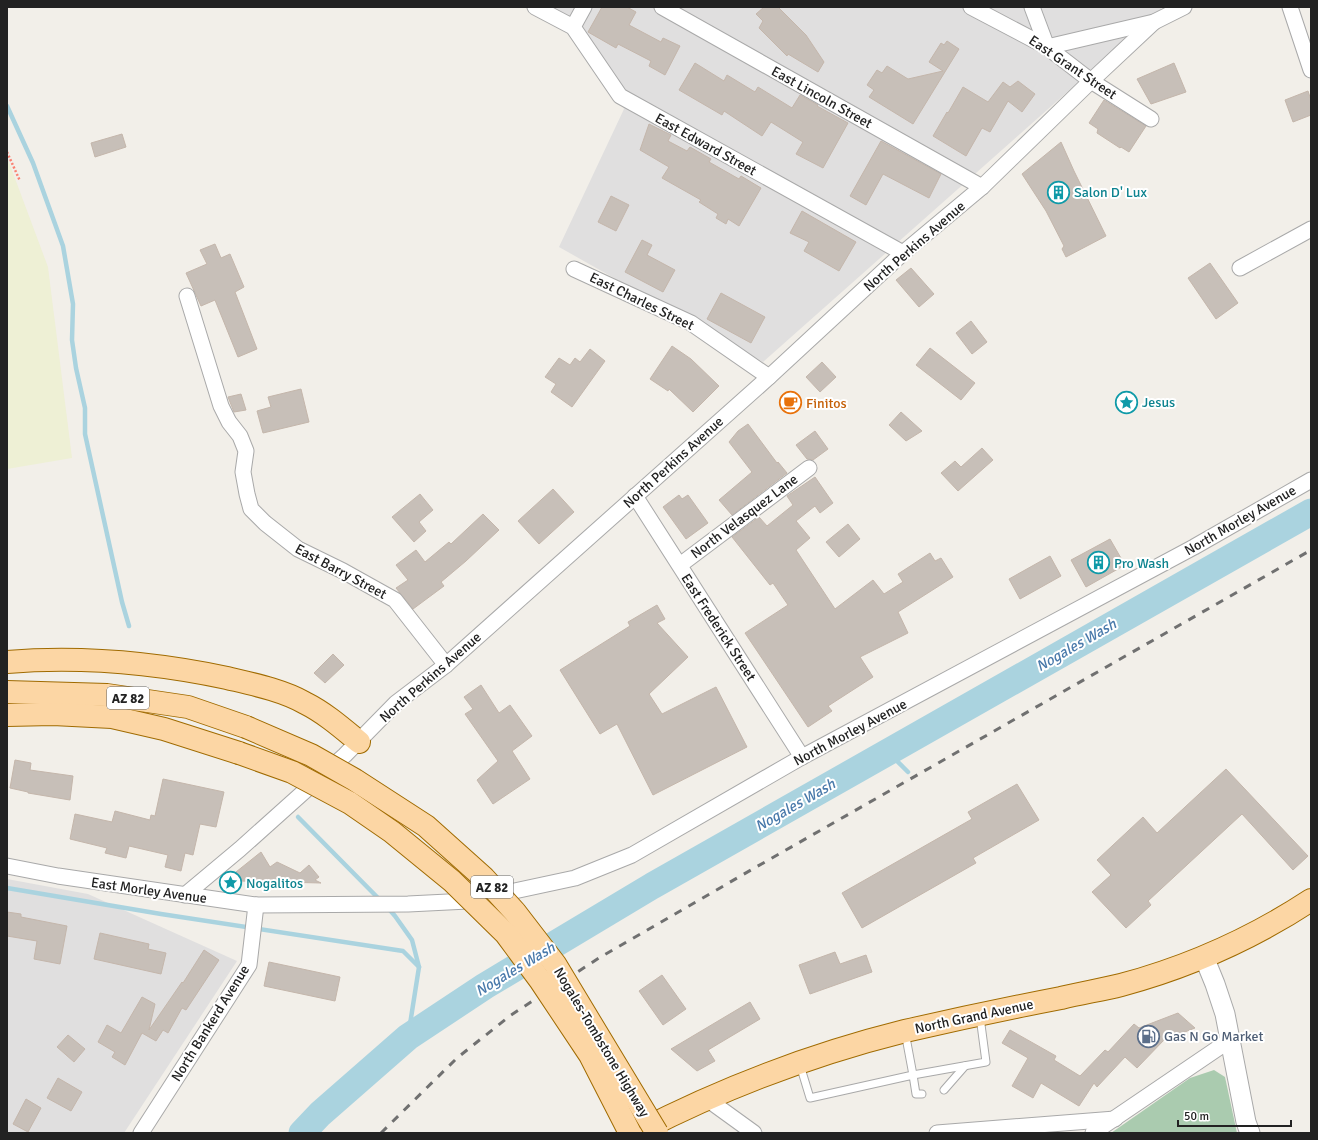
<svg xmlns="http://www.w3.org/2000/svg" width="1318" height="1140" font-family="Signika,sans-serif">
	<style>
		.residential { fill: #e0dfdf }
		.farmland { fill: #eef0d5 }
		.cemetery { fill: #aacbaf }
		.lines { fill: none; stroke-linecap: round; stroke-linejoin: round }
		.stream { stroke: #aad3df; stroke-width: 4.5 }
		.river { stroke: #aad3df; stroke-width: 27 }
		.building { fill: #c7bfb8; stroke: #c4b6ab }
		.service-casing { stroke: #a9a9a9; stroke-width: 9 }
		.minor-casing { stroke: #a9a9a9; stroke-width: 17 }
		.tertiary-casing { stroke: #a9a9a9; stroke-width: 21 }
		.primary-casing { stroke: #a06b00; stroke-width: 24 }
		.path { stroke: #fa8072; stroke-width: 2.5; stroke-dasharray: 2 2; stroke-linecap: butt }
		.service { stroke: #fff; stroke-width: 7 }
		.minor { stroke: #fff; stroke-width: 15 }
		.tertiary { stroke: #fff; stroke-width: 19 }
		.primary { stroke: #fcd6a4; stroke-width: 22 }
		.rail { stroke: #707070; stroke-width: 3; stroke-dasharray: 8 8; stroke-linecap: butt }
		.primary-bridge-casing { stroke: #a06b00; stroke-width: 24; stroke-linecap: butt }
		.primary-bridge { stroke: #fcd6a4; stroke-width: 22 }
		.labels { text-anchor: middle; stroke-width: 4; stroke-linejoin: round; paint-order: stroke }
		.shield { fill: #fff; stroke: #646464; stroke-width: 1 }
		.shield-label { font-size: 13px; font-weight: bold; fill: #222 }
		.street-label { font-size: 14px; fill: #222; stroke: #fff }
		.culture-label { font-size: 14px; fill: #0d838f; stroke: #fff; text-anchor: start }
		.food-label { font-size: 14px; fill: #c56008; stroke: #fff; text-anchor: start }
		.service-label { font-size: 14px; fill: #4e5e75; stroke: #fff; text-anchor: start }
		.water-label { font-size: 15px; font-style: italic; fill: #4a7aab; stroke: #fff }
	</style>
	<rect width="100%" height="100%" fill="#f2efe9"/>
	<!-- residential -->
	<g class="residential">
		<polygon points="552,7 1163,7 763,362 559,247 624,109 569,17"/>
		<polygon points="7,879 88,894 237,961 124,1133 7,1133"/>
	</g>
	<!-- farmland -->
	<polygon class="farmland" points="7,157 48,267 72,458 7,469"/>
	<!-- cemetery -->
	<polygon class="cemetery" points="1214,1070 1225,1077 1237,1133 1111,1133 1190,1078"/>
	<g class="lines">
		<!-- stream -->
		<g class="stream">
			<polyline points="7,106 33,163 63,246 73,304 72,340 76,368 85,408 85,434 122,602 129,626"/>
			<polyline points="888,752 908,772"/>
			<polyline points="298,817 380,900"/>
			<polyline points="7,888 161,914 403,951 419,967"/>
			<polyline points="388,908 395,916 412,940 419,967 408,1037"/>
		</g>
		<!-- river -->
		<polyline class="river" points="302,1133 320,1114 408,1037 485,986 652,886 1311,512"/>
	</g>
	<!-- building -->
	<g class="building">
		<polygon points="602,7 627,7 636,12 629,25 661,42 663,38 680,46 665,75 649,66 651,61 618,44 616,48 588,32"/>
		<polygon points="764,7 778,7 806,35 824,62 818,72 788,54 787,56 759,28 763,21 756,14"/>
		<polygon points="947,41 959,49 913,124 869,97 874,90 867,85 877,70 882,73 887,66 908,79 943,71 929,62 941,43 944,45"/>
		<polygon points="695,63 724,81 727,75 755,92 758,87 792,108 800,95 818,105 817,106 848,123 823,168 796,154 803,142 771,122 762,136 724,111 722,115 679,90"/>
		<polygon points="1174,63 1186,92 1151,104 1137,79"/>
		<polygon points="1018,81 1035,94 1022,112 1008,101 990,132 982,128 966,156 933,136 947,112 948,113 963,87 988,102 1003,82 1010,87"/>
		<polygon points="1308,91 1311,100 1311,115 1293,122 1285,100"/>
		<polygon points="1104,100 1146,126 1129,152 1121,147 1120,148 1097,133 1098,129 1089,123"/>
		<polygon points="649,124 671,135 668,141 687,151 690,147 711,159 709,162 739,179 741,176 761,188 739,226 728,219 726,224 716,218 718,214 699,202 701,200 662,178 669,167 640,150"/>
		<polygon points="122,134 126,147 95,157 91,143"/>
		<polygon points="881,141 941,174 929,198 883,174 866,205 850,196"/>
		<polygon points="1061,142 1074,171 1106,236 1066,257 1062,249 1064,246 1046,211 1022,174"/>
		<polygon points="611,196 629,205 616,231 598,222"/>
		<polygon points="802,211 856,242 839,271 804,251 809,242 790,233"/>
		<polygon points="642,240 652,245 647,255 675,270 663,292 625,272"/>
		<polygon points="215,244 221,258 230,254 244,287 235,292 257,349 238,357 215,300 201,306 186,273 207,264 200,250"/>
		<polygon points="1210,263 1238,303 1216,319 1188,278"/>
		<polygon points="911,268 934,294 919,307 896,280"/>
		<polygon points="721,293 765,317 751,343 707,319"/>
		<polygon points="971,321 987,342 972,354 956,333"/>
		<polygon points="672,346 691,359 719,386 693,412 669,389 668,391 650,379"/>
		<polygon points="930,348 975,383 961,400 916,365"/>
		<polygon points="590,349 605,361 572,407 551,392 556,384 545,377 559,358 570,365 575,358 580,362"/>
		<polygon points="822,362 836,377 820,392 806,377"/>
		<polygon points="301,389 309,422 263,433 257,411 271,407 268,397"/>
		<polygon points="241,394 246,410 234,412 228,397"/>
		<polygon points="901,412 922,431 906,441 889,425"/>
		<polygon points="748,424 777,463 778,462 787,473 732,515 719,500 752,472 729,442 738,431"/>
		<polygon points="815,431 828,449 813,460 807,459 796,445"/>
		<polygon points="982,448 993,460 958,491 941,473 955,461 961,467"/>
		<polygon points="815,477 833,503 820,513 815,506 796,521 810,538 796,550 835,609 873,580 884,594 903,582 898,574 930,553 935,561 941,558 953,577 898,612 908,633 860,657 873,677 828,706 832,711 808,727 745,633 788,605 773,583 770,585 732,537 759,517 767,526 793,505 787,496"/>
		<polygon points="553,489 574,512 539,544 518,521"/>
		<polygon points="420,494 433,510 419,522 426,531 414,542 392,517"/>
		<polygon points="679,495 682,499 688,495 708,523 686,539 663,507"/>
		<polygon points="483,514 499,530 466,561 441,582 444,586 413,609 396,588 408,580 396,565 416,550 425,562 449,542 451,544"/>
		<polygon points="848,524 860,539 839,557 826,542"/>
		<polygon points="1110,539 1125,565 1086,587 1071,560"/>
		<polygon points="1050,556 1061,576 1020,599 1009,579"/>
		<polygon points="657,605 665,619 657,623 688,657 649,694 662,714 716,687 747,747 653,795 617,724 600,734 560,670 630,626 628,622"/>
		<polygon points="333,654 344,665 325,683 314,673"/>
		<polygon points="481,685 499,713 510,705 532,736 512,751 530,779 493,804 477,780 498,761 465,714 473,709 464,697"/>
		<polygon points="15,760 31,763 30,770 73,776 70,800 28,793 28,792 10,788"/>
		<polygon points="1226,769 1308,856 1293,870 1242,814 1148,901 1151,905 1126,928 1092,892 1111,875 1097,860 1143,817 1157,833"/>
		<polygon points="163,779 224,792 216,827 200,824 193,855 185,853 181,871 165,867 168,855 129,846 126,858 105,853 107,848 70,839 75,814 112,822 115,811 150,820 151,815 155,816"/>
		<polygon points="1017,784 1039,820 973,858 976,863 862,928 842,893 972,819 968,812"/>
		<polygon points="261,852 270,867 277,862 300,873 309,865 319,877 315,880 321,883 240,881 236,872"/>
		<polygon points="7,912 21,914 21,917 67,926 60,964 34,959 37,941 7,936"/>
		<polygon points="100,933 149,944 148,949 166,953 161,974 94,959"/>
		<polygon points="204,950 219,960 186,1010 182,1008 168,1033 163,1030 156,1041 142,1033 125,1065 112,1057 115,1052 98,1042 107,1025 121,1033 142,997 155,1004 149,1030 182,982 183,983"/>
		<polygon points="835,952 840,964 866,955 872,972 810,994 799,965"/>
		<polygon points="269,962 340,977 335,1001 264,986"/>
		<polygon points="662,975 686,1009 663,1025 639,991"/>
		<polygon points="750,1002 760,1019 708,1050 715,1061 697,1071 671,1049"/>
		<polygon points="1178,1013 1195,1028 1164,1040 1137,1068 1125,1057 1097,1087 1094,1083 1079,1106 1041,1083 1033,1098 1012,1086 1028,1058 1002,1043 1010,1030 1056,1056 1054,1060 1080,1076 1105,1050 1108,1052 1134,1024 1139,1028"/>
		<polygon points="68,1035 85,1049 74,1062 57,1047"/>
		<polygon points="58,1078 82,1092 71,1111 47,1098"/>
		<polygon points="26,1099 41,1108 28,1132 13,1124"/>
	</g>
	<g class="lines">
		<defs>
			<g id="service">
				<polyline points="905,1032 913,1075 986,1062 980,1017"/>
				<polyline points="800,1065 810,1098 913,1075 916,1094 922,1094"/>
				<polyline points="944,1090 965,1066"/>
			</g>
			<g id="minor">
				<polyline points="535,7 573,27 620,96 903,253"/>
				<polyline points="662,7 982,187"/>
				<polyline points="971,7 1047,47 1091,81 1151,119"/>
				<polyline points="1032,7 1047,47"/>
				<polyline points="1290,7 1311,70"/>
				<polyline points="573,27 584,7"/>
				<polyline points="1047,47 1154,22 1184,7"/>
				<polyline points="1240,268 1311,229"/>
				<polyline points="574,269 691,323 769,377"/>
				<polyline points="187,296 221,406 229,422 240,436 246,451 243,472 247,494 251,509 265,523 298,549 343,571 395,600 446,665"/>
				<polyline points="635,496 802,757"/>
				<polyline points="680,565 809,468"/>
				<polyline points="7,866 58,876 256,905 408,904 468,901 575,878 632,855 802,757 1194,547 1311,480"/>
				<polyline points="185,895 240,849 345,755 396,703 446,665 769,377 903,253 982,187 1091,81 1154,22"/>
				<polyline points="707,1099 754,1133"/>
				<polyline points="141,1133 249,965 256,905"/>
				<polyline points="937,1133 1115,1119"/>
				<polyline points="1093,1133 1230,1040"/>
			</g>
			<polyline id="tertiary" points="1204,957 1215,984 1225,1014 1246,1122 1250,1133"/>
			<g id="primary">
				<path d="M7 662C80 656 156 663 227 678 252 684 282 690 305 703 325 713 342 728 359 742"/>
				<polyline points="7,692 107,695 188,707 246,727"/>
				<polyline points="7,715 53,714 112,717 164,729 239,753"/>
				<path d="M636 1133C721 1089 813 1054 905 1031 957 1019 1009 1008 1061 998 1081 993 1101 990 1121 985 1188 967 1253 938 1311 900"/>
			</g>
		</defs>
		<!-- service casing -->
		<use href="#service" class="service-casing"/>
		<!-- minor casing -->
		<use href="#minor" class="minor-casing"/>
		<!-- tertiary casing -->
		<use href="#tertiary" class="tertiary-casing"/>
		<!-- primary casing -->
		<use href="#primary" class="primary-casing"/>
		<!-- path -->
		<polyline class="path" points="7,152 20,181"/>
		<!-- service -->
		<use href="#service" class="service"/>
		<!-- minor -->
		<use href="#minor" class="minor"/>
		<!-- tertiary -->
		<use href="#tertiary" class="tertiary"/>
		<!-- primary -->
		<use href="#primary" class="primary"/>
		<!-- rail -->
		<polyline class="rail" points="381,1133 457,1058 511,1015 599,958 751,870 1311,550"/>
		<defs>
			<g id="primary-bridge">
				<polyline points="246,727 311,755 355,780 426,826 484,878 515,912 555,964 657,1133"/>
				<polyline points="239,753 292,772 350,803 392,832 452,881 506,934 540,980 590,1055 630,1133"/>
			</g>
		</defs>
		<!-- primary-bridge casing -->
		<use href="#primary-bridge" class="primary-bridge-casing"/>
		<!-- primary-bridge -->
		<use href="#primary-bridge" class="primary-bridge"/>
	</g>
	<!-- icons -->
	<defs>
		<symbol id="building-ring" viewBox="-11 -11 22 22"><circle r="9.5" fill="#fff" stroke="#0f9aa8" stroke-width="1.5"/><path d="M-4-6H4V6H1V3H-1V6H-4ZM-2.5-4.3h1.7v1.8h-1.7ZM.8-4.3h1.7v1.8H.8ZM-2.5-1h1.7V.8h-1.7ZM.8-1h1.7V.8H.8Z" fill="#0f9aa8"/></symbol>
		<symbol id="sight-ring" viewBox="-11 -11 22 22"><circle r="9.5" fill="#fff" stroke="#0f9aa8" stroke-width="1.5"/><path d="M0-6L1.8-2.2L6-1.7L2.9 1.2L3.7 5.4L0 3.3L-3.7 5.4L-2.9 1.2L-6-1.7L-1.8-2.2Z" fill="#0f9aa8"/></symbol>
		<symbol id="cafe-ring" viewBox="-11 -11 22 22"><circle r="9.5" fill="#fff" stroke="#e8710a" stroke-width="1.5"/><path d="M-5.5-4.5H6V0H3Q3 3.5 0 3.5H-2.5Q-5.5 3.5-5.5 0ZM3-3.2v2h1.7v-2ZM-6 4.5H4V6H-6Z" fill="#e8710a"/></symbol>
		<symbol id="fuel-ring" viewBox="-11 -11 22 22"><circle r="9.5" fill="#fff" stroke="#5c6f8a" stroke-width="1.5"/><path d="M-5.5-6h7V0h2V4h1.3V-2.5L3-4.5l.8-.8L6-3V5H2.5V1h-1V6h-7ZM-4.2-4.7v3.2H.2V-4.7Z" fill="#5c6f8a"/></symbol>
	</defs>
	<g fill-rule="evenodd">
		<use href="#building-ring" x="1046" y="180" width="25" height="25"/>
		<use href="#sight-ring" x="1114" y="390" width="25" height="25"/>
		<use href="#cafe-ring" x="778" y="390" width="25" height="25"/>
		<use href="#building-ring" x="1086" y="550" width="25" height="25"/>
		<use href="#sight-ring" x="218" y="870" width="25" height="25"/>
		<use href="#fuel-ring" x="1136" y="1024" width="25" height="25"/>
	</g>
	<g class="labels">
		<!-- shield labels -->
		<g class="shield">
			<rect x="107" y="687" width="42" height="22" rx="3"/>
			<rect x="471" y="876" width="42" height="22" rx="3"/>
		</g>
		<g class="shield-label">
			<text x="128" y="703">AZ 82</text>
			<text x="492" y="892">AZ 82</text>
		</g>
		<!-- street labels -->
		<g class="street-label">
			<text transform="translate(1073 67) rotate(34)" y="5">East Grant Street</text>
			<text transform="translate(822 97) rotate(29)" y="5">East Lincoln Street</text>
			<text transform="translate(706 144) rotate(29)" y="5">East Edward Street</text>
			<text transform="translate(914 246) rotate(-41)" y="5">North Perkins Avenue</text>
			<text transform="translate(642 301) rotate(26)" y="5">East Charles Street</text>
			<text transform="translate(673 462) rotate(-42)" y="5">North Perkins Avenue</text>
			<text transform="translate(744 516) rotate(-37)" y="5">North Velasquez Lane</text>
			<text transform="translate(1240 520) rotate(-30)" y="5">North Morley Avenue</text>
			<text transform="translate(341 571) rotate(28)" y="5">East Barry Street</text>
			<text transform="translate(719 627) rotate(57)" y="5">East Frederick Street</text>
			<text transform="translate(430 677) rotate(-41)" y="5">North Perkins Avenue</text>
			<text transform="translate(850 732) rotate(-28)" y="5">North Morley Avenue</text>
			<text transform="translate(149 890) rotate(8)" y="5">East Morley Avenue</text>
			<text transform="translate(974 1016) rotate(-12)" y="5">North Grand Avenue</text>
			<text transform="translate(210 1023) rotate(-58)" y="5">North Bankerd Avenue</text>
			<text transform="translate(602 1042) rotate(59)" y="5">Nogales-Tombstone Highway</text>
		</g>
		<!-- culture labels -->
		<g class="culture-label">
			<text x="1074" y="197">Salon D' Lux</text>
			<text x="1142" y="407">Jesus</text>
			<text x="1114" y="568">Pro Wash</text>
			<text x="246" y="888">Nogalitos</text>
		</g>
		<!-- food labels -->
		<g class="food-label">
			<text x="806" y="408">Finitos</text>
		</g>
		<!-- service labels -->
		<g class="service-label">
			<text x="1164" y="1041">Gas N Go Market</text>
		</g>
		<!-- water labels -->
		<g class="water-label">
			<text transform="translate(1076 645) rotate(-30)" y="5">Nogales Wash</text>
			<text transform="translate(795 805) rotate(-30)" y="5">Nogales Wash</text>
			<text transform="translate(515 969) rotate(-31)" y="5">Nogales Wash</text>
		</g>
	</g>
	<!-- border -->
	<rect width="1318" height="1140" fill="none" stroke="#222222" stroke-width="16"/>
	<!-- scale -->
	<path d="M1178 1120v6h113v-6" fill="none" stroke="#222222" stroke-width="2"/>
	<text x="1184" y="1120" font-size="12" fill="#222222" stroke="#ffffff" stroke-width="3" paint-order="stroke">50 m</text>
</svg>
